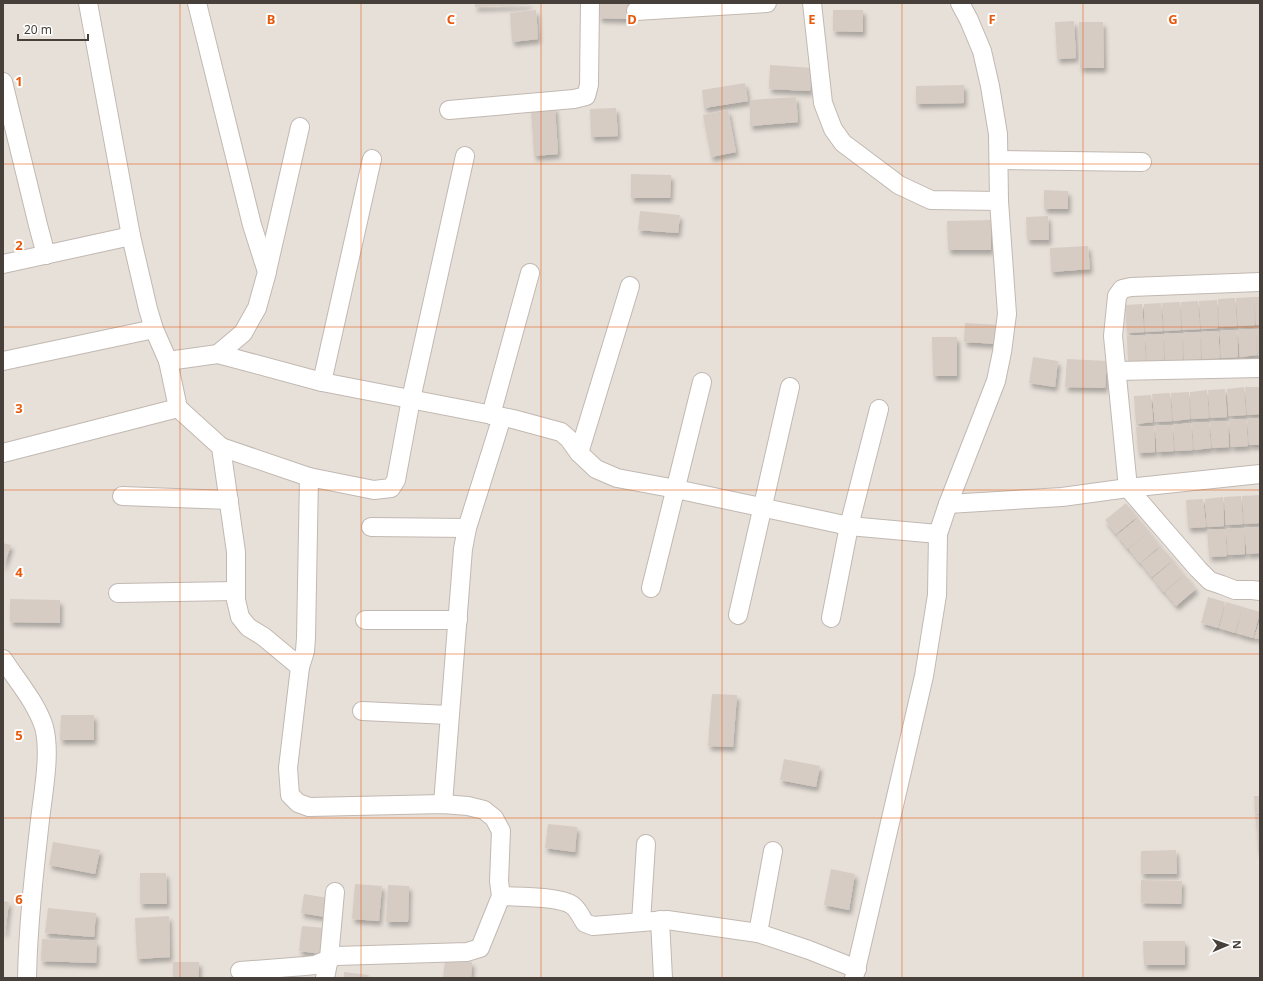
<svg xmlns="http://www.w3.org/2000/svg" width="1263" height="981" font-family="'Noto Sans',sans-serif">
	<style>
		.residential { fill: #e7e0d9 }
		.building { fill: #d7ccc4; filter: url(#shadow) }
		.lines { fill: none; stroke-linecap: round; stroke-linejoin: round }
		.street-casing { stroke: #c1b8b1; stroke-width: 20 }
		.street { stroke: #fff; stroke-width: 18 }
		.grid { fill: none; stroke: #e8590c; stroke-width: 1; stroke-opacity: 0.55 }
		.grid-label { font-size: 13px; text-anchor: middle; font-weight: bold; fill: #e8590c; stroke: #fff; stroke-width: 4; stroke-linejoin: round; paint-order: stroke }
	</style>
	<defs>
		<filter id="shadow"><feDropShadow dx="2.5" dy="4.5" stdDeviation="2" flood-color="#0004"/></filter>
	</defs>
	<rect width="100%" height="100%" fill="#f3efea"/>
	<!-- residential -->
	<rect class="residential" x="3" y="3" width="1257" height="975"/>
	<!-- building -->
	<g class="building">
		<polygon points="475,3 529,3 529,5 475,7"/>
		<polygon points="599,3 630,3 629,19 599,18"/>
		<polygon points="536,10 538,39 512,42 510,13"/>
		<polygon points="833,10 863,10 863,32 833,31"/>
		<polygon points="1074,21 1076,58 1057,59 1055,22"/>
		<polygon points="1079,22 1103,22 1104,68 1080,68"/>
		<polygon points="770,65 812,68 810,91 769,89"/>
		<polygon points="745,83 748,101 704,108 702,90"/>
		<polygon points="964,85 964,103 916,104 916,86"/>
		<polygon points="796,97 798,122 750,126 750,100"/>
		<polygon points="555,107 558,154 534,156 531,108"/>
		<polygon points="616,108 618,136 591,137 590,109"/>
		<polygon points="728,110 736,152 711,157 703,115"/>
		<polygon points="631,174 671,175 670,198 631,198"/>
		<polygon points="1044,190 1068,191 1068,209 1044,209"/>
		<polygon points="640,211 680,215 678,233 638,230"/>
		<polygon points="1048,216 1049,240 1027,240 1026,217"/>
		<polygon points="991,220 991,250 948,250 947,221"/>
		<polygon points="1088,246 1090,269 1051,272 1050,248"/>
		<polygon points="1254,297 1260,297 1260,325 1256,325"/>
		<polygon points="1254,297 1255,325 1238,326 1236,298"/>
		<polygon points="1235,298 1237,326 1219,327 1218,299"/>
		<polygon points="1217,300 1218,328 1201,329 1199,301"/>
		<polygon points="1198,301 1200,329 1182,330 1181,302"/>
		<polygon points="1180,302 1181,330 1164,331 1162,303"/>
		<polygon points="1161,303 1163,331 1145,332 1144,304"/>
		<polygon points="1142,304 1144,332 1127,333 1125,305"/>
		<polygon points="965,323 1000,325 998,344 964,342"/>
		<polygon points="1256,329 1260,329 1260,356 1258,356"/>
		<polygon points="1256,329 1257,355 1240,357 1238,330"/>
		<polygon points="1237,330 1238,357 1221,358 1220,331"/>
		<polygon points="1218,331 1220,358 1202,359 1201,332"/>
		<polygon points="1200,332 1201,359 1184,360 1183,333"/>
		<polygon points="1182,333 1183,360 1165,361 1164,334"/>
		<polygon points="1163,334 1164,361 1147,362 1145,335"/>
		<polygon points="1144,335 1146,362 1128,363 1127,336"/>
		<polygon points="932,337 957,337 957,376 933,376"/>
		<polygon points="1033,357 1058,361 1055,387 1029,383"/>
		<polygon points="1067,359 1107,361 1105,388 1065,387"/>
		<polygon points="1244,387 1246,415 1229,416 1227,389"/>
		<polygon points="1245,387 1260,387 1260,414 1247,415"/>
		<polygon points="1225,389 1227,417 1210,418 1208,390"/>
		<polygon points="1207,390 1209,418 1191,419 1190,392"/>
		<polygon points="1189,392 1190,419 1173,421 1171,393"/>
		<polygon points="1170,393 1172,421 1155,422 1152,394"/>
		<polygon points="1151,395 1153,422 1136,424 1134,396"/>
		<polygon points="1260,418 1260,445 1249,445 1247,419"/>
		<polygon points="1246,419 1248,446 1231,447 1229,420"/>
		<polygon points="1228,421 1229,447 1212,448 1210,422"/>
		<polygon points="1209,422 1211,448 1194,450 1192,423"/>
		<polygon points="1191,423 1193,450 1175,451 1173,425"/>
		<polygon points="1172,425 1174,451 1157,452 1155,426"/>
		<polygon points="1154,426 1155,452 1138,453 1136,427"/>
		<polygon points="1260,495 1260,523 1244,524 1242,496"/>
		<polygon points="1241,496 1243,524 1226,525 1224,497"/>
		<polygon points="1223,497 1224,526 1207,527 1205,499"/>
		<polygon points="1203,499 1206,527 1188,528 1186,500"/>
		<polygon points="1126,503 1137,517 1116,534 1105,520"/>
		<polygon points="1138,518 1149,532 1128,549 1117,535"/>
		<polygon points="1260,527 1260,553 1247,554 1244,528"/>
		<polygon points="1244,528 1245,554 1228,555 1226,529"/>
		<polygon points="1225,529 1227,556 1209,557 1207,530"/>
		<polygon points="1149,532 1160,546 1140,563 1129,549"/>
		<polygon points="3,543 11,545 3,568"/>
		<polygon points="1161,547 1173,560 1152,577 1141,563"/>
		<polygon points="1173,561 1184,575 1164,592 1153,578"/>
		<polygon points="1185,575 1196,589 1176,606 1165,592"/>
		<polygon points="1208,597 1225,602 1218,628 1201,623"/>
		<polygon points="10,599 60,600 60,623 10,622"/>
		<polygon points="1226,602 1243,607 1235,633 1219,628"/>
		<polygon points="1243,607 1260,612 1253,638 1236,633"/>
		<polygon points="1260,620 1260,639 1254,638"/>
		<polygon points="712,694 737,695 733,747 708,746"/>
		<polygon points="61,715 94,715 94,740 60,740"/>
		<polygon points="784,759 820,766 816,787 780,780"/>
		<polygon points="1254,796 1260,796 1260,813 1255,814"/>
		<polygon points="1255,815 1260,815 1260,832 1257,833"/>
		<polygon points="548,824 577,827 575,852 545,848"/>
		<polygon points="1257,833 1260,833 1260,851 1258,851"/>
		<polygon points="53,842 100,850 95,874 49,865"/>
		<polygon points="1176,850 1177,874 1141,874 1141,851"/>
		<polygon points="831,869 855,874 849,910 824,905"/>
		<polygon points="140,873 166,873 167,904 140,904"/>
		<polygon points="1141,880 1182,881 1181,904 1141,903"/>
		<polygon points="355,884 382,886 379,921 352,919"/>
		<polygon points="388,885 409,886 408,922 386,922"/>
		<polygon points="304,894 334,899 331,918 301,913"/>
		<polygon points="3,901 9,902 5,933 3,933"/>
		<polygon points="48,908 96,913 94,937 45,933"/>
		<polygon points="169,916 170,957 137,959 135,918"/>
		<polygon points="302,926 325,928 322,954 299,951"/>
		<polygon points="42,939 97,941 96,963 41,961"/>
		<polygon points="1143,941 1185,941 1185,965 1144,965"/>
		<polygon points="445,960 472,962 471,978 443,978"/>
		<rect x="173" y="962" width="26" height="16"/>
		<polygon points="344,972 369,975 368,978 344,978"/>
	</g>
	<g class="lines">
		<defs>
			<g id="street">
				<polyline points="88,3 131,236 148,309 154,329 168,361 218,354 322,382 513,419 561,432 569,439 579,453 596,469 617,478 676,489 849,526 938,534"/>
				<polyline points="197,3 252,225 267,272 257,308 243,333 218,354"/>
				<polyline points="812,3 823,103 833,129 843,143 899,185 931,200 999,201"/>
				<polyline points="636,11 767,3"/>
				<polyline points="3,82 38,225 46,255"/>
				<polyline points="449,110 574,99 586,96 589,85 590,3"/>
				<polyline points="999,160 1142,162"/>
				<polyline points="3,264 131,236"/>
				<polyline points="267,271 300,127"/>
				<polyline points="1260,282 1131,287 1122,289 1117,296 1113,336 1128,488 1260,474"/>
				<polyline points="3,361 154,329"/>
				<polyline points="1117,371 1260,368"/>
				<polyline points="322,382 372,159"/>
				<polyline points="178,408 221,447 236,552 236,600 240,617 248,627 264,637 300,667 288,768 290,795 298,803 309,807 443,804 468,806 484,810 494,818 501,831 499,881 501,896 480,948 467,952 336,956 315,965 305,966 240,971"/>
				<polyline points="491,415 530,273"/>
				<polyline points="221,447 309,477 374,490 391,488 396,480 411,399 465,156"/>
				<polyline points="3,453 178,408 168,361"/>
				<polyline points="579,453 630,286"/>
				<polyline points="122,496 229,500"/>
				<polyline points="948,504 1062,497 1128,488 1198,569 1210,581 1222,585 1235,590 1252,590 1260,591"/>
				<polyline points="371,527 467,528"/>
				<polyline points="651,588 702,382"/>
				<polyline points="118,593 236,591"/>
				<polyline points="738,615 790,387"/>
				<polyline points="831,618 849,526 879,409"/>
				<polyline points="365,620 458,620"/>
				<path d="M3 659C17 681 36 702 44 727 51 753 43 793 40 820 34 873 28 926 27 978"/>
				<polyline points="300,667 305,651 306,638 309,477"/>
				<polyline points="362,711 449,715"/>
				<polyline points="443,804 463,549 467,528 502,417"/>
				<polyline points="773,851 758,933 809,950 857,969"/>
				<path d="M501 896C518 897 559 896 572 905 578 909 581 917 585 923L593 926 667 920 758 933"/>
				<polyline points="660,920 663,978"/>
				<polyline points="641,922 646,844"/>
				<polyline points="325,978 329,958 335,892"/>
				<polyline points="854,978 924,676 937,595 938,534 948,504 996,381 1002,352 1007,314 999,201 998,134 990,86 982,51 969,20 960,3"/>
			</g>
		</defs>
		<!-- street casing -->
		<use href="#street" class="street-casing"/>
		<!-- street -->
		<use href="#street" class="street"/>
	</g>
	<!-- grid -->
	<path class="grid" d="M180 3V978M361 3V978M541 3V978M722 3V978M902 3V978M1083 3V978M3 164H1260M3 327H1260M3 490H1260M3 654H1260M3 818H1260"/>
	<g class="grid-label">
		<text x="271" y="24">B</text>
		<text x="451" y="24">C</text>
		<text x="632" y="24">D</text>
		<text x="812" y="24">E</text>
		<text x="992" y="24">F</text>
		<text x="1173" y="24">G</text>
		<text x="19" y="86">1</text>
		<text x="19" y="250">2</text>
		<text x="19" y="413">3</text>
		<text x="19" y="577">4</text>
		<text x="19" y="740">5</text>
		<text x="19" y="904">6</text>
	</g>
	<!-- border -->
	<rect width="1263" height="981" fill="none" stroke="#473f39" stroke-width="8"/>
	<!-- north arrow -->
	<g transform="translate(1227 945) rotate(88)" stroke="#ffffff" stroke-width="3" paint-order="stroke">
	<path d="M0-3L7 15L0 10L-7 15Z" fill="#473f39"/>
	<text y="-6" font-size="11" font-weight="bold" text-anchor="middle" fill="#473f39">N</text>
	</g>
	<!-- scale -->
	<path d="M18 34v6h70v-6" fill="none" stroke="#473f39" stroke-width="2"/>
	<text x="24" y="34" font-size="12" fill="#473f39" stroke="#ffffff" stroke-width="3" paint-order="stroke">20 m</text>
</svg>
